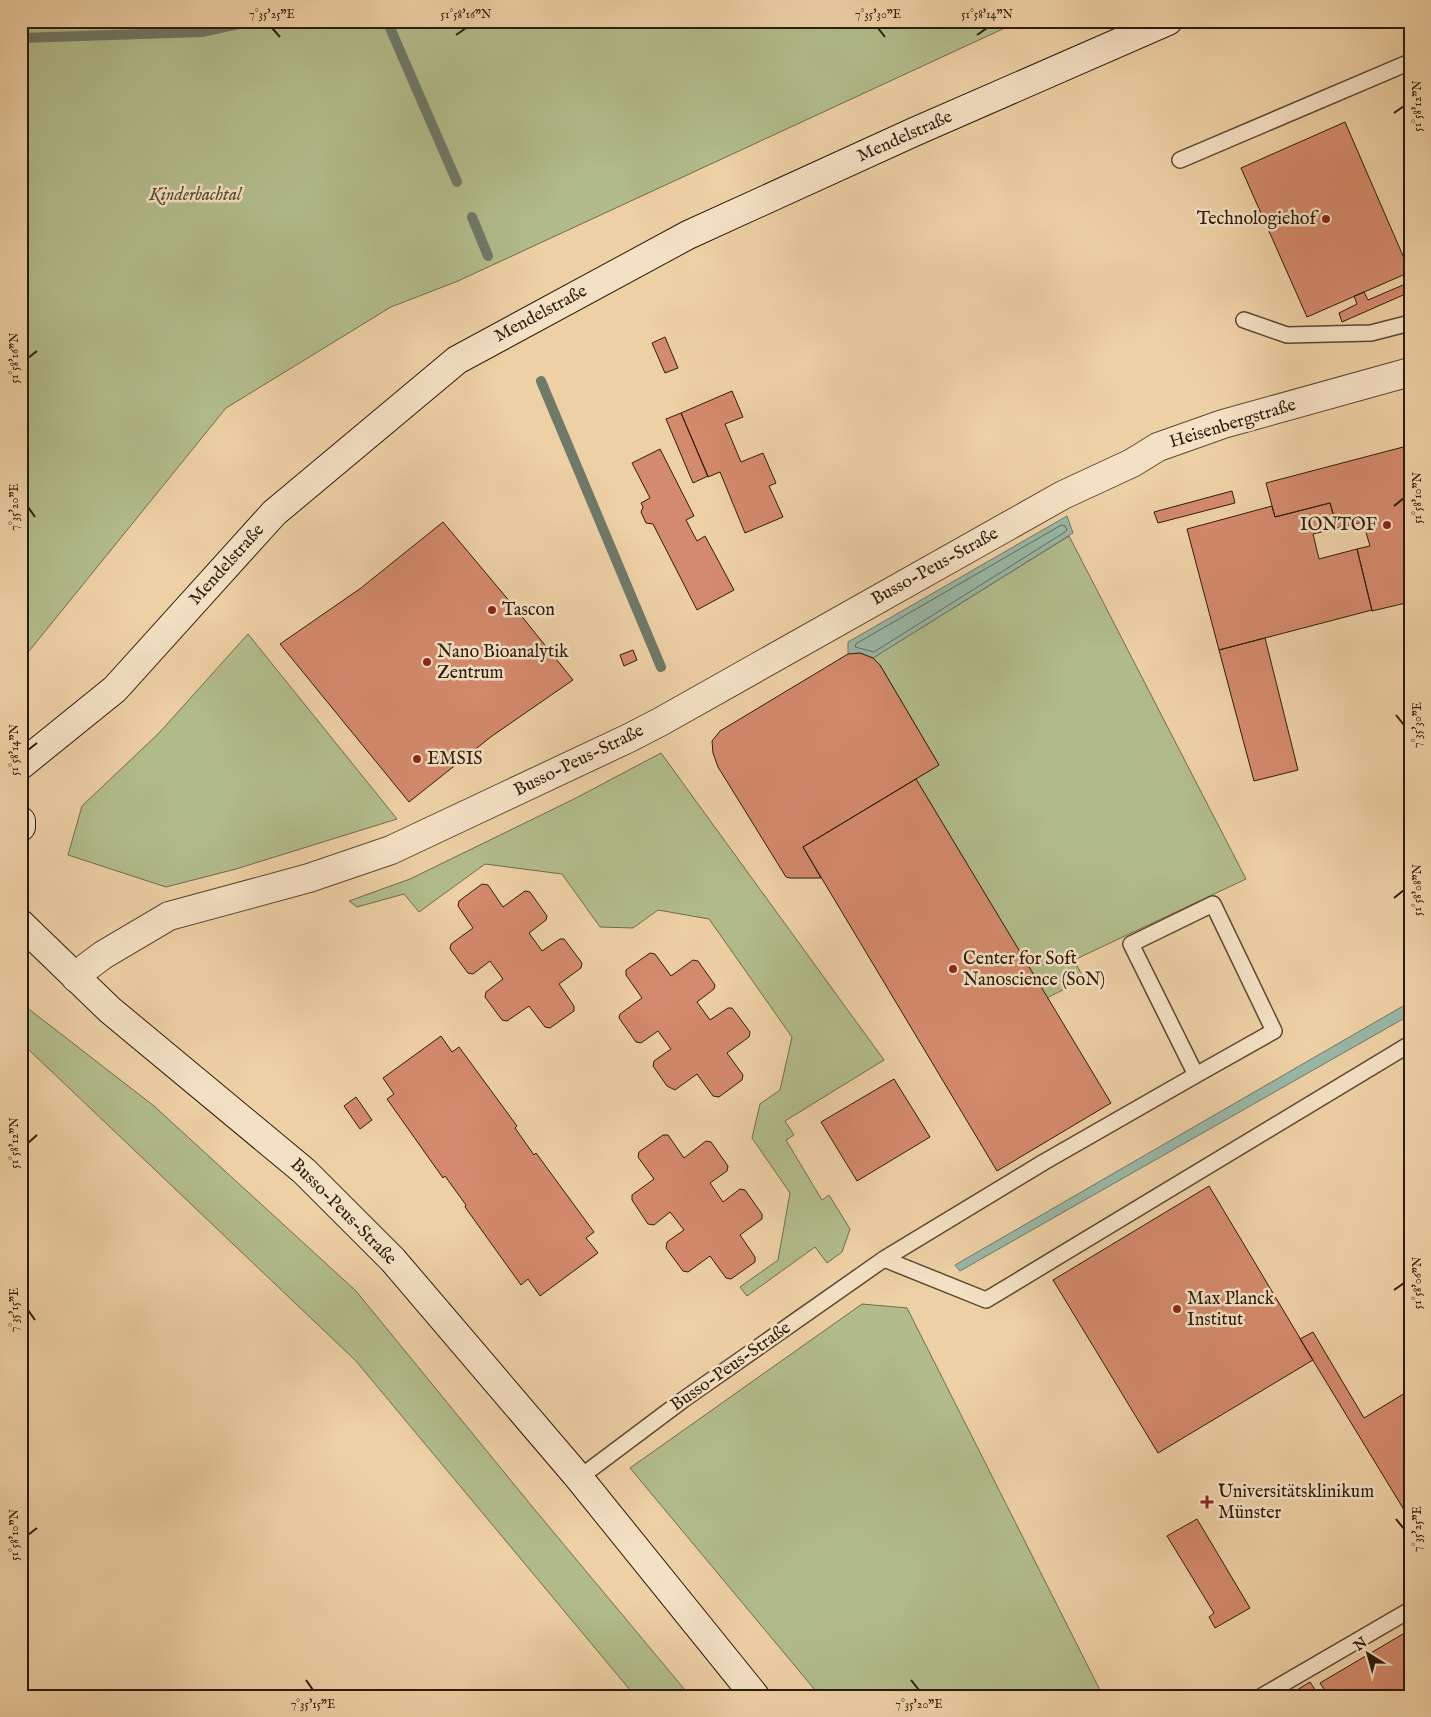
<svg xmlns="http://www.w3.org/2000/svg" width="1431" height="1717" viewBox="0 0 1431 1717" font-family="'IM FELL English',serif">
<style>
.green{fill:#b2bc8b;stroke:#706c4a}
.water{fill:#99b7a6;stroke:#6e7968}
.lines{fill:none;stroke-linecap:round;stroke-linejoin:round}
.shore{stroke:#636a58;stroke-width:1}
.stream{stroke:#6e7968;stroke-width:10}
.building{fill:#d48a6c;stroke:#2d1c0a}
.service-casing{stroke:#5d4931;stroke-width:18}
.minor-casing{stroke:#5d4931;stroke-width:30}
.secondary-casing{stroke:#2d1c0a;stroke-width:30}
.service{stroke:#f4e0c4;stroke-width:15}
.minor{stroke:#f4e0c4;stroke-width:28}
.secondary{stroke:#f4e0c4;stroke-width:28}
.ticks{fill:none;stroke:#2d1c0a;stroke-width:2}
.poi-dot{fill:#8f2418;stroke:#f4e0c4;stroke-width:2}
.labels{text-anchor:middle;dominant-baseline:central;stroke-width:5;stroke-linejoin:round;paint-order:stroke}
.street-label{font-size:18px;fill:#2d1c0a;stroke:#f4e0c4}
.park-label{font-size:18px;font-style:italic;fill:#554c31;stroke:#f4e0c4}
.poi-label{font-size:18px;fill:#2d1c0a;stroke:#f4e0c4;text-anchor:start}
.neatline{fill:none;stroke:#2d1c0a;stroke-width:2}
.ticks-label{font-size:12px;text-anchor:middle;fill:#2d1c0a}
</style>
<rect width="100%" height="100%" fill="#eed0a5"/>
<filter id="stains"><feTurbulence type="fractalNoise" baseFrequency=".004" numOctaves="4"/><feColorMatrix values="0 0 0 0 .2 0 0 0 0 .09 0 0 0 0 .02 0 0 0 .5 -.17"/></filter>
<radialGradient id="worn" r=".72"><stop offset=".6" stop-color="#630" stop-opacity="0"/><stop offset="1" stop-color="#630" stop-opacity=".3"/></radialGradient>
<path class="green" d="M21 21H1020L458 281 391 307 226 408 21 661Z
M1069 536 1246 879 1074 960 1084 979 1047 998 916 779 939 765 880 665 873 658Z
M248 634 397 819 236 869 166 887 68 855 82 806 159 733Z
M661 753 884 1060 785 1121 794 1135 786 1140 822 1200 829 1195 850 1229 842 1252 827 1263 815 1247 747 1296 740 1287 778 1260 790 1193 752 1138 760 1104 780 1090 792 1037 709 919 658 910 633 928 600 927 562 874 485 864 419 912 404 894 357 907 349 901 410 879 574 799Z
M21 1003 154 1106 356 1291 535 1510 690 1696H635L356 1361 29 1050H21Z
M862 1304 907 1308 1103 1696H820L630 1468Z"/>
<path class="water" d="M1067 516 1073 533 873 658 860 653 848 654V642Z
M1410 1002V1015L960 1271 955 1265Z"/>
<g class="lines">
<path class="shore" d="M1062 525 1065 526 1067 530 1065 532 874 652 855 647 856 644Z"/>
<path class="stream" d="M387 21 457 182
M21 38 202 32 252 21
M472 217 488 256
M541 381 661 667"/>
</g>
<path class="building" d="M1345 122 1410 272 1307 317 1241 168Z
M1410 282V292L1342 322 1339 313 1357 304 1354 296 1364 292 1368 300Z
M665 337 678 368 665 373 652 343Z
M732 391 743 417 725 424 741 462 763 453 776 483 769 486 783 517 745 533 720 472 708 477 681 413Z
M681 413 708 476 693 483 666 419Z
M1407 446 1410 456V602L1372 611 1357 549 1370 546 1363 522 1337 528 1330 503 1275 517 1266 483Z
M660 449 694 516 686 520 697 541 705 536 734 590 697 610 653 524 646 523 641 512 643 507 641 503 650 498 632 463Z
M1232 491 1235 503 1158 523 1154 512Z
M1330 503 1337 528 1313 534 1319 559 1357 549 1372 610 1219 650 1187 529 1272 506 1275 517Z
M443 522 511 603 573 680 492 736 409 802 280 644 361 588Z
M1265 638 1298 770 1254 781 1219 650Z
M633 650 637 660 624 666 620 655Z
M860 653 873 658 880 665 939 765 803 847 821 878H790L786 877 718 767 713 753 712 741 720 731 848 654Z
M916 779 1111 1103 997 1171 803 847Z
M482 884 488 885 503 907 525 891 530 892 547 916 546 920 529 933 542 951 560 939H564L582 963 581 968 559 984 574 1006V1011L550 1028 545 1027 529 1006 507 1021 502 1020 485 997 486 992 503 979 490 961 473 974 468 973 450 949 451 944 473 928 458 906 459 901Z
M650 953 655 954 671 976 693 960 698 961 715 985 714 989 697 1002 710 1020 728 1008H732L750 1032 749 1037 727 1053 743 1075 742 1080 719 1097 713 1096 697 1074 675 1090 667 1086 653 1066 654 1061 671 1049 658 1031 641 1043 636 1042 619 1018 620 1014 642 998 626 975V970Z
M441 1036 452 1052 459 1047 517 1126 515 1128 534 1155 536 1153 594 1232 586 1238 598 1253 540 1296 528 1279 521 1285 465 1207 466 1205 445 1176 443 1178 387 1099 394 1094 383 1078Z
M894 1079 930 1137 857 1181 821 1122Z
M356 1097 372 1120 360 1129 344 1106Z
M663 1135H668L684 1158 706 1141 711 1142 728 1166 727 1171 710 1183 723 1202 740 1189 745 1190 762 1214V1219L740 1235 755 1257V1262L731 1279 726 1278 710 1256 688 1272 683 1271 666 1248 667 1242 684 1230 670 1212 654 1225 648 1224 632 1200V1195L654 1179 638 1157 639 1152Z
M1209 1186 1313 1360 1158 1453 1053 1280Z
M1313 1332 1364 1418 1410 1390V1511L1406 1513 1300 1339Z
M1197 1519 1250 1608 1215 1628 1209 1617 1214 1613 1167 1536Z
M1408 1631 1410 1634V1696H1327L1328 1695 1320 1683Z
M1310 1682 1319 1696H1287Z"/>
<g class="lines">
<g class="service-casing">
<path id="service" d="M1180 160 1410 62
M1244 320 1287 335 1371 333 1410 323
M884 1259 986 1300 1410 1044
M579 1478 683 1400 884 1259 1044 1162 1196 1075 1131 944 1213 904 1274 1031 1196 1075
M1262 1696 1410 1610"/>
</g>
<g class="minor-casing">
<path id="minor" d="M76 978 87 967 103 955 169 916 309 878 391 850 629 738 660 722 1063 495 1132 463 1158 447 1223 424 1410 372"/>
</g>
<g class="secondary-casing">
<path id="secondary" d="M21 765 115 689 274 513 457 360 688 235 914 132 1168 21
M21 821V827
M21 924 110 1010 304 1171 393 1260 579 1478 755 1696"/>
</g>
<use href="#service" class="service"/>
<use href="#minor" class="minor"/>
<use href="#secondary" class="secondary"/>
</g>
<path class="ticks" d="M272 28 280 37M878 28 885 37M456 35 466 28M977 35 987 28M1394 113 1404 106M28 358 37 351M1394 506 1404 498M28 507 35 517M1396 715 1404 725M28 750 37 743M1394 898 1404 890M28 1143 37 1135M1394 1290 1404 1283M28 1310 35 1320M1396 1519 1404 1529M28 1535 37 1528M306 1680 313 1690M911 1680 919 1690"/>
<g class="poi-dot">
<circle cx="1326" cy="219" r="5"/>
<circle cx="1387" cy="525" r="5"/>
<circle cx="492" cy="610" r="5"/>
<circle cx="427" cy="662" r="5"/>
<circle cx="417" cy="759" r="5"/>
<circle cx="953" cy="969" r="5"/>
<circle cx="1177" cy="1309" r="5"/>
<path d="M1204.5 1494.5h5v5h5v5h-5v5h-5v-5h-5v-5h5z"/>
</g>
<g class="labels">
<g class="street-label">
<text transform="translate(905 137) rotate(-24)">Mendelstraße</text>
<text transform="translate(541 314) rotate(-28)">Mendelstraße</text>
<text transform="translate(1233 424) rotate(-17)">Heisenbergstraße</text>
<text transform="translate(227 565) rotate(-48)">Mendelstraße</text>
<text transform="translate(935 567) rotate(-29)">Busso-Peus-Straße</text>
<text transform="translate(579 761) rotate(-26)">Busso-Peus-Straße</text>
<text transform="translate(343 1212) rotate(45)">Busso-Peus-Straße</text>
<text transform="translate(731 1367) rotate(-35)">Busso-Peus-Straße</text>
</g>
<g class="park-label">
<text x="195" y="195">Kinderbachtal</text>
</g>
<g class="poi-label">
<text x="1316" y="219" text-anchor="end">Technologiehof</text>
<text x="1377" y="525" text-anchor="end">IONTOF</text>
<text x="502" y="610">Tascon</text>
<text x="437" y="652">Nano Bioanalytik<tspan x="437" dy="21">Zentrum</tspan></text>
<text x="427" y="759">EMSIS</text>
<text x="963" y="959">Center for Soft<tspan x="963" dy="21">Nanoscience (SoN)</tspan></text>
<text x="1187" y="1299">Max Planck<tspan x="1187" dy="21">Institut</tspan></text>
<text x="1218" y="1492">Universitätsklinikum<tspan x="1218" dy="21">Münster</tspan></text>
</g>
</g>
<rect width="1431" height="1717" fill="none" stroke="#eed0a5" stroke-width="55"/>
<g transform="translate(1368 1654) rotate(323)" stroke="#f4e0c4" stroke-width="4" paint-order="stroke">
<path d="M0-4L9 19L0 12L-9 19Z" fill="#2d1c0a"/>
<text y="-8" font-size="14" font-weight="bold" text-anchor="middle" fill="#2d1c0a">N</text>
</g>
<rect x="28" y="28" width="1376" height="1662" class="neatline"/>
<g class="ticks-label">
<text x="272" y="18">7°35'25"E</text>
<text x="466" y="18">51°58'16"N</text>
<text x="878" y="18">7°35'30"E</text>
<text x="987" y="18">51°58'14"N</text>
<text transform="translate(1417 106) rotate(-90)" y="4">51°58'12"N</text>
<text transform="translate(14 358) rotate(-90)" y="4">51°58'16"N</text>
<text transform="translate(1417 498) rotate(-90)" y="4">51°58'10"N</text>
<text transform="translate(14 507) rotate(-90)" y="4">7°35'20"E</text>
<text transform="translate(1417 725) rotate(-90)" y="4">7°35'30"E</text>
<text transform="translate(14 750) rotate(-90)" y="4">51°58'14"N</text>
<text transform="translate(1417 890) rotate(-90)" y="4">51°58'08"N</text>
<text transform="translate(14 1143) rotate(-90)" y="4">51°58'12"N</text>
<text transform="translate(1417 1283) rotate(-90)" y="4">51°58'06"N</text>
<text transform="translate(14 1310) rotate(-90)" y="4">7°35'15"E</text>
<text transform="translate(1417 1529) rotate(-90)" y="4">7°35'25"E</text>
<text transform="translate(14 1535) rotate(-90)" y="4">51°58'10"N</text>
<text x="313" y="1708">7°35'15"E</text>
<text x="919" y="1708">7°35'20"E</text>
</g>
<rect width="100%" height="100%" filter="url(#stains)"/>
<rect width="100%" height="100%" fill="url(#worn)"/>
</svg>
